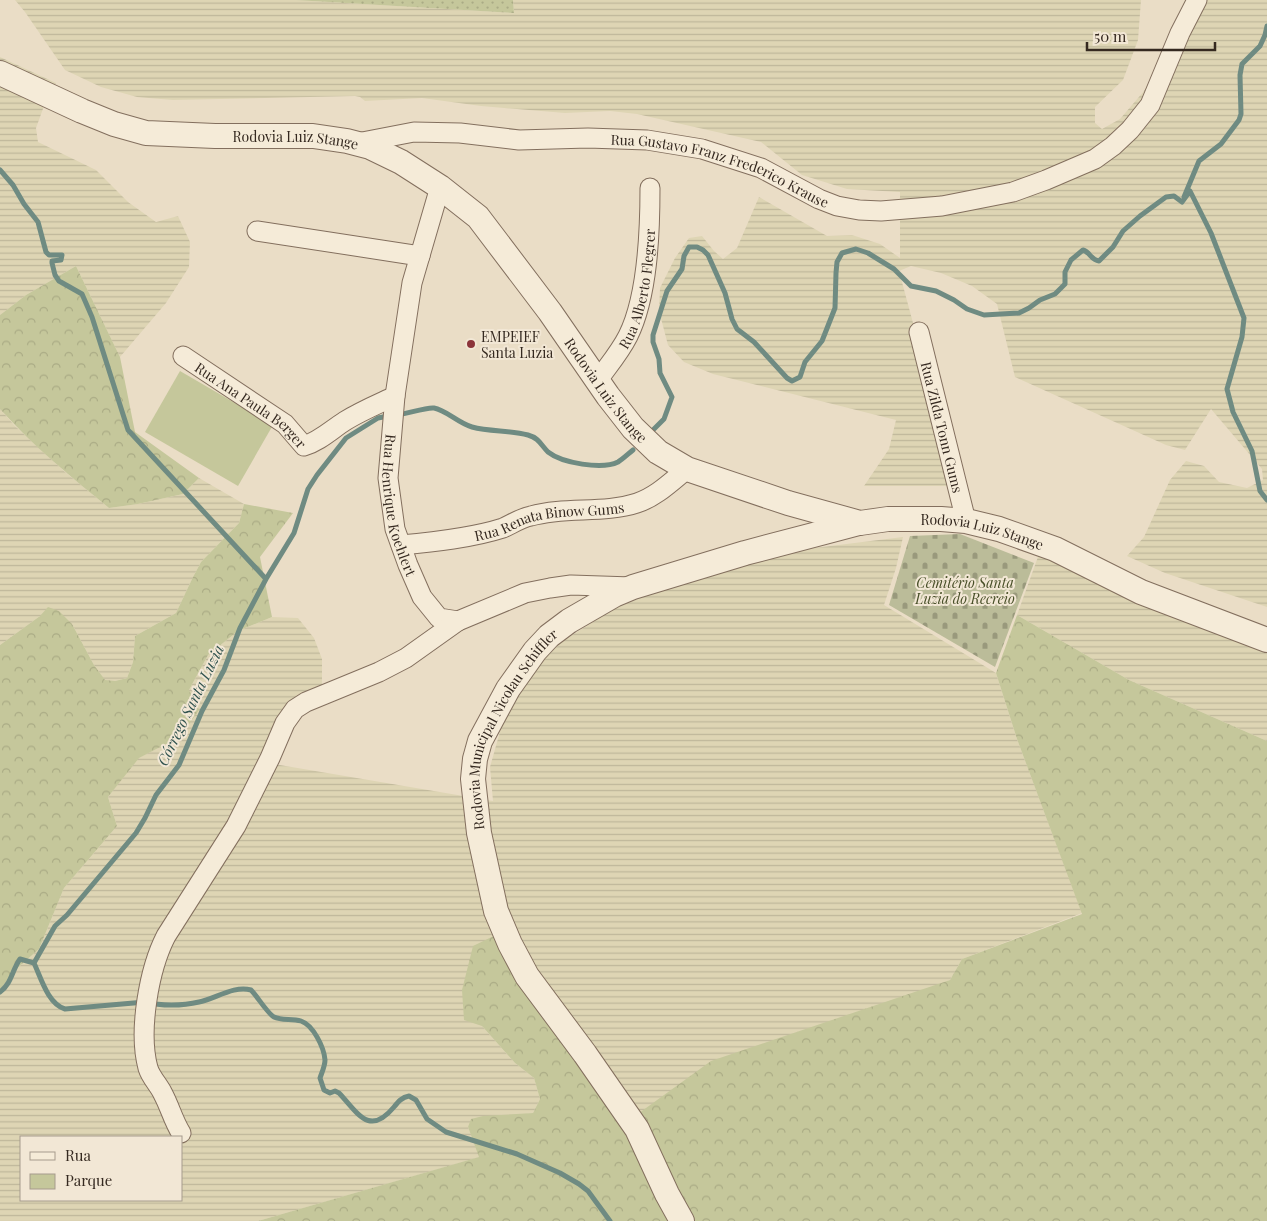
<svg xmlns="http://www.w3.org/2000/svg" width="1267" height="1221" viewBox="0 0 1267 1221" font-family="'Playfair Display',serif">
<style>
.farmland{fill:url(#farmland-rules);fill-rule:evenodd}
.grass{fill:url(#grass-dots)}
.forest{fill:url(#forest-crowns)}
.cemetery{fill:url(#cemetery-stones)}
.park{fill:#c5c79b}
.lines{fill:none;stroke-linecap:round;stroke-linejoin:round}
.stream{stroke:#6f8b82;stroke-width:5}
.minor-casing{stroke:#836f5e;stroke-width:21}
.tertiary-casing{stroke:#836f5e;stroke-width:26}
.minor{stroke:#f5ebd8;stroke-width:19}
.tertiary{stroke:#f5ebd8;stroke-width:24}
.poi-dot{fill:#8c343a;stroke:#f2e7d5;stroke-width:2}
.labels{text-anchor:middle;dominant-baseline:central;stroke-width:4;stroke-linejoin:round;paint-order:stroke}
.street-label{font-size:14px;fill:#352920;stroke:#f2e7d5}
.poi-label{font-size:14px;fill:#352920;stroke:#f2e7d5;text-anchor:start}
.park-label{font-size:14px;font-style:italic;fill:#484f28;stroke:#f2e7d5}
.water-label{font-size:15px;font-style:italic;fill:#31534f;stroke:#f2e7d5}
</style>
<defs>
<pattern id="farmland-rules" width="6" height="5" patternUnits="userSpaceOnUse" patternTransform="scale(1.25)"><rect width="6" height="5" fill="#ded5b4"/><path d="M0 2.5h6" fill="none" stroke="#bfb79a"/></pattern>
<pattern id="grass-dots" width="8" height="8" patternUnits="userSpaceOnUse" patternTransform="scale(1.25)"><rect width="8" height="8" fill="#c5c79b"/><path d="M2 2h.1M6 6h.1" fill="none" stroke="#aaab85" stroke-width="1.8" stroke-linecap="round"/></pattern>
<pattern id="forest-crowns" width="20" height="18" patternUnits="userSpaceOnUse" patternTransform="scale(1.25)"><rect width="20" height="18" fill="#c5c79b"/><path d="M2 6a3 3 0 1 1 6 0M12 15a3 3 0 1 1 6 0" fill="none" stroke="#aaab85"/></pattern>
<pattern id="cemetery-stones" width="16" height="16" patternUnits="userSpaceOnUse" patternTransform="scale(1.25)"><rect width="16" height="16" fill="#bbbc99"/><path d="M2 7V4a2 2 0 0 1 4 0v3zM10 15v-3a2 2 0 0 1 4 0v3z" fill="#99997c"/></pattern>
</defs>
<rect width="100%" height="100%" fill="#eaddc6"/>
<path class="farmland" d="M15 0H295L514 13 513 0H1141L1138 40 1123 80 1095 107V123L1102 129 1120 119 1144 91 1161 62 1185 0H1267V607L1165 573 1127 556 1144 537 1170 480 1186 461 1204 466 1219 482 1247 488 1263 480 1262 469 1211 409 1185 450 1166 445 1015 377 997 304 972 286 941 273 911 266 899 271 957 486H864L889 449 896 420 713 374 684 362 668 345 659 311 660 288 675 258 689 238 702 236 714 251 723 259 737 248 759 197 827 236 852 235 880 244 900 258V192L847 189 802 175 761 142 637 114 610 111 565 113 481 106 422 98 365 101 360 97 355 96 173 100 137 97 101 87 65 70 25 12Z
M0 57 56 83 44 106 36 128 38 142 96 170 128 202 156 222 178 216 190 242 189 267 166 303 120 357 76 266 26 295 0 315Z
M0 409 15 426 65 472 109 508 138 504 183 494 199 478 244 504 239 523 201 562 193 577 176 613 135 636 133 662 127 678 115 681H105L94 665 72 624 40 616 0 645Z
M903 537 896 568 884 605 996 673 1017 739 1082 913 962 959 950 980 635 1116 482 1026 515 1063 534 1078 540 1099 533 1113 518 1115 468 1127 480 1157 258 1221H0V990L14 971 39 949 64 888 117 826 108 797 138 758 166 744 189 690 208 655 238 631 272 617 298 618 314 638 322 659V689L262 762 493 801 490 767 501 728 520 685 561 642 617 607 702 574 806 549ZM21 1137H181V1200H21Z
M1039 554 1267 634V741L1129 680 1017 615Z"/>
<path class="grass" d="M295 0H513L514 13Z"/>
<path class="forest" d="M76 266 120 357 135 432 199 478 183 494 138 504 109 508C71 477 33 446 0 409V315L26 295Z
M244 504 293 513 260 557 272 617 238 631 208 655 189 690 199 710 175 744H166L139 758 108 797 117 826 64 888 39 949 14 971 0 990V645L40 616 48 607 59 611 72 624 94 665 105 680 115 681 127 678 133 662 135 636 176 613 193 577 201 562 239 523Z
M1017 615 1129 680 1267 741V1221H258L479 1157 468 1127 471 1119 483 1116 533 1113 540 1099 534 1078 515 1063 482 1026 464 1020 462 990 473 946 502 932 635 1116 711 1061 950 980 962 959 1082 914 1017 739 996 673Z"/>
<path class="cemetery" d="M960 534 1034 563 995 667 889 605 910 536Z"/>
<path class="park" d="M180 371 273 425 238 486 145 432Z"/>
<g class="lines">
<path class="stream" d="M0 170 13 185 24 204 38 222 46 252 49 255H62L61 260 52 261V263L55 275 59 281 82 294 92 317 128 430 266 579
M1184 197 1199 161 1221 144 1239 120 1241 114 1240 75 1242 64 1260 46 1265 35 1267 26
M1182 202 1190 191 1211 233 1244 318 1242 337 1227 389 1233 412 1252 451 1260 491 1267 500
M397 415C407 414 426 407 434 408 446 410 458 423 472 427 490 432 510 430 528 435 539 438 541 445 548 452 562 463 602 470 618 462 623 459 628 454 633 450
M652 431 664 419 672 397 660 373 659 359 653 342V335L667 291 682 269 684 256 689 247H697L703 250 708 255 725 293 732 319 737 329 754 342 787 378 792 381 800 377 805 362 822 341 835 308 836 273 837 262 842 253 856 249 868 253 894 269 911 286 936 291 954 300 967 309 984 315 1019 313 1029 308 1040 300 1055 294 1065 284V272L1071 260 1083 250C1090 252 1091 260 1099 261L1113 247 1123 231 1140 216 1166 197 1174 196 1182 202
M34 963 55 926 67 915 136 833 145 818 156 795 179 765 202 711 224 670 240 628 266 579 294 533 308 489 317 475 346 438 378 418 388 416
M34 963C41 978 48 1004 65 1009L145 1002C161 1006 182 1006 199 1002 215 999 234 985 251 990 257 996 268 1014 274 1017 282 1021 292 1018 301 1021 313 1025 324 1047 325 1060 325 1066 322 1072 320 1078L324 1090 330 1093 335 1091 339 1093C358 1113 369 1137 394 1107 398 1102 402 1097 409 1096L416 1100 427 1119 446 1132 517 1154 560 1173 579 1184 588 1191 610 1221
M0 992C12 983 12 970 20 959L34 963"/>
<g class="minor-casing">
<g id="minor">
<path id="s1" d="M357 143 414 132 460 133 519 140 588 138 647 140 702 149 761 168 819 199 837 206 859 210 881 211 942 206 1013 192 1046 180 1095 159 1113 146 1130 130 1150 105 1180 33 1197 0"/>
<path id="s2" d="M440 187 412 283 395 396 388 478 395 529 408 565 422 597 439 618 458 621 525 593 550 588 571 585 632 587"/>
<path d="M257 231 420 256"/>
<path id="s3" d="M919 332 966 521"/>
<path id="s4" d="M183 356 285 424 304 446C320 441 331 430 345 421 361 411 378 404 395 396"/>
<path id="s5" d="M598 380C608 366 620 352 628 336 648 296 650 232 650 188"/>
<path id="s6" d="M401 545C434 542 472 538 503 528 512 524 521 518 531 516 566 506 603 514 637 503 656 497 672 481 687 469"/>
<path d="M181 1133C173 1120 170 1107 163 1094 159 1085 151 1078 148 1068 138 1031 149 969 166 936L236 826 270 758 285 723 295 709 306 702 379 672 406 658 458 621"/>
</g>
</g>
<g class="tertiary-casing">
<g id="tertiary">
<path id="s7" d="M0 73 82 111 114 124 146 133 215 136H313L347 141 370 147 401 162 440 187 478 217 550 312 608 396 633 428 658 452 687 469 788 503 860 523 888 519H941L966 521 999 529 1055 549 1141 592 1267 640"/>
<path id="s8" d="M682 1221 667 1194 637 1129 585 1054 527 976 510 944 496 911 479 833 473 779 475 759 480 741 508 689 535 651 549 636 569 621 614 595 633 587 745 553 859 523"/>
</g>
</g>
<use href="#minor" class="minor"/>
<use href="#tertiary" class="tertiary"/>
</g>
<circle class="poi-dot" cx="471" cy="344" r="5"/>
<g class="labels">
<g class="street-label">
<text stroke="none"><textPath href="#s7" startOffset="308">Rodovia Luiz Stange</textPath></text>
<text stroke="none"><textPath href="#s1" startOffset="370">Rua Gustavo Franz Frederico Krause</textPath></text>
<text stroke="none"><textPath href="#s5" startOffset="102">Rua Alberto Flegrer</textPath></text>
<text stroke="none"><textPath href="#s7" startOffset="728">Rodovia Luiz Stange</textPath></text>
<text stroke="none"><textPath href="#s4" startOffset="84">Rua Ana Paula Berger</textPath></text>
<text stroke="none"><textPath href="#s3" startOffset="98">Rua Zilda Tonn Gums</textPath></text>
<text stroke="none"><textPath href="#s2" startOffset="325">Rua Henrique Koehlert</textPath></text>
<text stroke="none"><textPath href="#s6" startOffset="151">Rua Renata Binow Gums</textPath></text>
<text stroke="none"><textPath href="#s7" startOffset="1148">Rodovia Luiz Stange</textPath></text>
<text stroke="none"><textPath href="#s8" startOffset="558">Rodovia Municipal Nicolau Schiffler</textPath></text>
</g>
<g class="poi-label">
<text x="481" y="336">EMPEIEF<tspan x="481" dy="16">Santa Luzia</tspan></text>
</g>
<g class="park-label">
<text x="965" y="582">Cemitério Santa<tspan x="965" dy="16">Luzia do Recreio</tspan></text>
</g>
<g class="water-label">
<text transform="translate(190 705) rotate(-64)">Córrego Santa Luzia</text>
</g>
</g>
<rect x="20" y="1136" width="162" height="65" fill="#f2e7d5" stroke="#a69b8d"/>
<rect x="30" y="1152" width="25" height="8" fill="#f5ebd8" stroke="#a69b8d"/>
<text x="65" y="1161" font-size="15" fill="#352920">Rua</text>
<rect x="30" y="1174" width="25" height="15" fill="#c5c79b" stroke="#a69b8d"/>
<text x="65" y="1186" font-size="15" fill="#352920">Parque</text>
<path d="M1087 42v8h128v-8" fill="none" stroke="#352920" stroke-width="2.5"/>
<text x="1094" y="42" font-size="15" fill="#352920" stroke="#f2e7d5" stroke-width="4" paint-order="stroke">50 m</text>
</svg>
